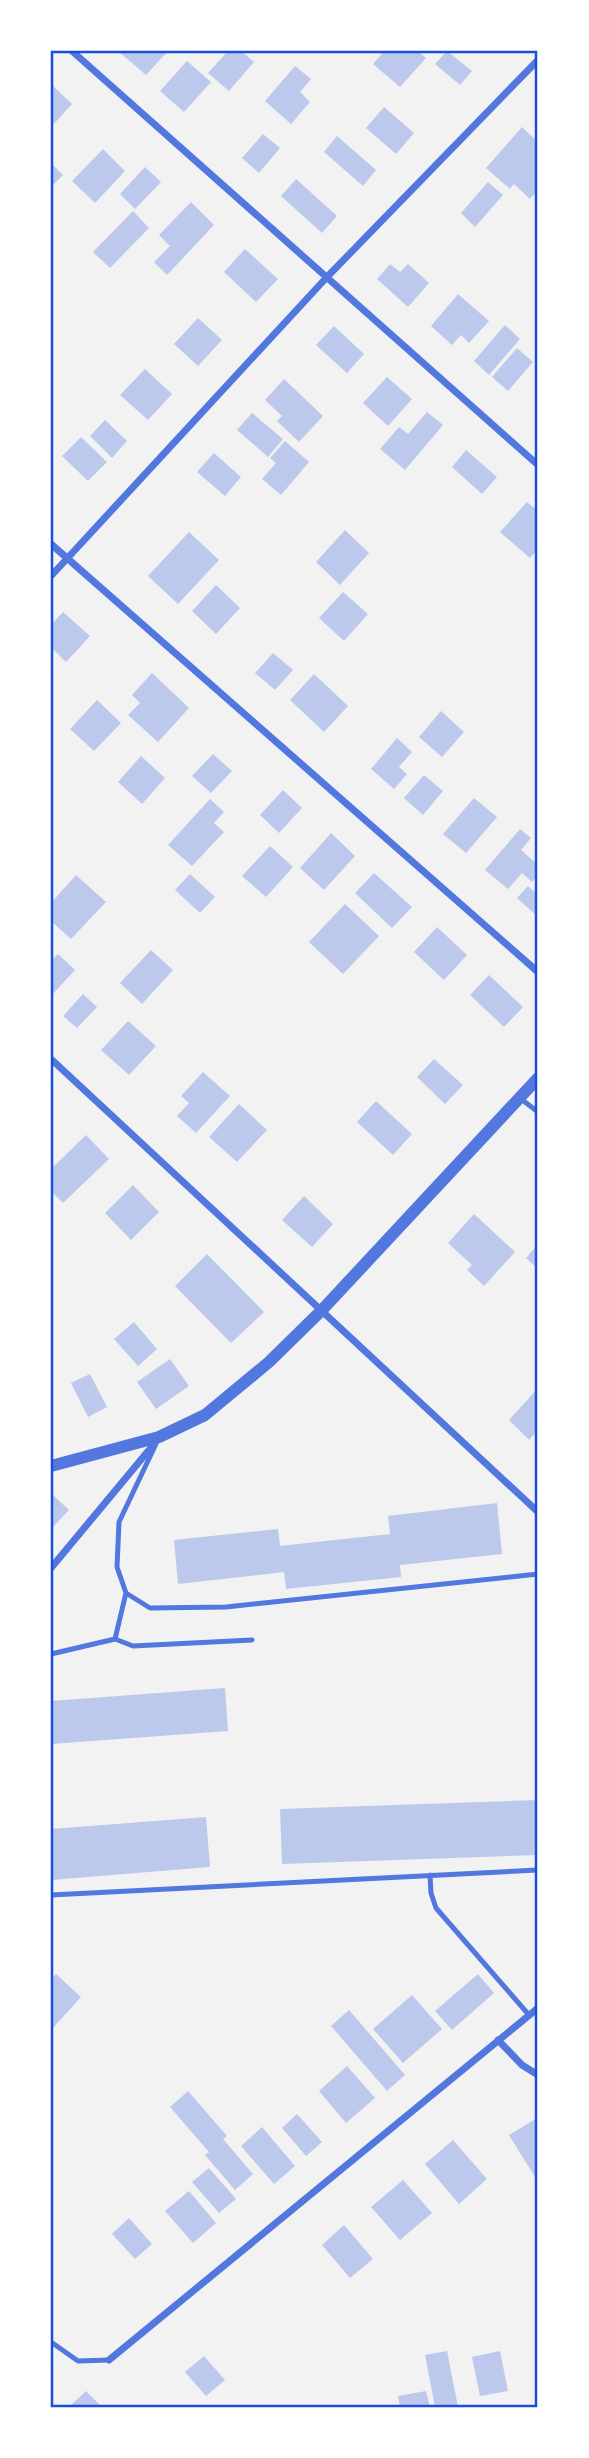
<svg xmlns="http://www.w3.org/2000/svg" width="589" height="2458" viewBox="0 0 589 2458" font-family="Lora,serif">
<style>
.building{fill:#bdc9ec}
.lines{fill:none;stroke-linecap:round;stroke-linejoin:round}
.service{stroke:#5277de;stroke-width:5}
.minor{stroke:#5277de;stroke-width:7}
.tertiary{stroke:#5277de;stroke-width:12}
.neatline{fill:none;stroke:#1d4ed8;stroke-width:2.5}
</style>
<rect width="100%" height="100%" fill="#f2f2f2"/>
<path class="building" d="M118 51H168L146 75Z
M228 51H241L254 62 229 91 208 73Z
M384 51H418L426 58 400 87 373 64Z
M447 51 472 71 460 85 435 64Z
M187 61 211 82 184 112 160 91Z
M295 66 311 79 300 92 310 102 291 124 265 101Z
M51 84 72 104 51 127Z
M384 107 414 133 396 154 366 128Z
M522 127 538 142V190L530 199 514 184 510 189 486 168Z
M263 134 280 148 259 173 242 158Z
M337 136 376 170 363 186 324 152Z
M103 149 125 171 95 203 72 181Z
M51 163 63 175 51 187Z
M145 167 161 182 135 209 120 194Z
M296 179 337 216 322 233 281 196Z
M488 182 503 195 475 227 461 213Z
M191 202 214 225 167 275 154 262 170 246 159 235Z
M133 211 149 228 110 268 93 252Z
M245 249 278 279 256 302 224 272Z
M390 264 400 272 408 264 429 283 408 307 377 279Z
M458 294 489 321 469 343 461 335 452 345 431 326Z
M198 318 222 340 198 366 174 344Z
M505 325 520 339 489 375 474 361Z
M334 326 364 354 347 373 316 345Z
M517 348 533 362 508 391 492 377Z
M145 369 172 394 148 420 120 395Z
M387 377 412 399 388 426 363 403Z
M284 379 323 416 299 442 277 421 282 416 265 400Z
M427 412 443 425 405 470 380 449 399 427 408 434Z
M252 413 283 439 268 457 237 430Z
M105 420 127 441 112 458 90 436Z
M81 437 107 462 88 481 62 456Z
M285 441 309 462 281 495 262 479 276 463 270 458Z
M466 450 497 477 482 494 452 467Z
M214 453 241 477 225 496 197 472Z
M527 502 538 511V549L530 558 500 532Z
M345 530 369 553 340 585 316 562Z
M189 532 219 560 178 604 148 576Z
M216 585 240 608 216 634 192 611Z
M343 592 368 614 344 641 319 618Z
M63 612 90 636 66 662 51 647V625Z
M273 653 293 670 275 690 255 673Z
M152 673 189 708 158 742 128 715 140 703 132 695Z
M314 674 348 706 324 732 290 700Z
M97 700 121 723 94 751 70 729Z
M441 711 464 732 442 757 419 737Z
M397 738 412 752 399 767 407 774 394 789 371 769Z
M213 754 232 771 211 793 192 776Z
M141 756 165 778 142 804 118 782Z
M424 775 443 791 423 815 404 798Z
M283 790 302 808 279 833 260 815Z
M474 798 497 817 466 853 443 834Z
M210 799 224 812 214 823 224 832 192 866 168 845Z
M520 829 531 838 521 850 538 865V875L532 882 522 873 508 889 485 870Z
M331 833 355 856 324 890 300 868Z
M270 846 293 867 266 897 242 876Z
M374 873 412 907 392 928 355 893Z
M190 874 215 897 200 913 175 890Z
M76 875 106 902 71 939 51 921V903Z
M528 886 538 895V917L517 898Z
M345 904 379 936 343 974 309 942Z
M437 927 467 955 444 980 414 952Z
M151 950 173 970 142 1004 120 983Z
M58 954 75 970 51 996V961Z
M489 975 523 1007 504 1027 470 995Z
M83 994 97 1007 77 1028 63 1016Z
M128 1021 156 1046 129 1075 101 1050Z
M434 1059 463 1085 445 1104 417 1077Z
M203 1072 230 1096 196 1133 177 1116 189 1103 181 1096Z
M376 1101 412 1134 393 1155 357 1122Z
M239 1104 267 1130 237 1162 209 1137Z
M86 1135 109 1159 63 1203 51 1191V1169Z
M133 1185 159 1212 131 1240 105 1213Z
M304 1196 333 1224 312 1247 282 1220Z
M474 1214 515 1252 484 1286 467 1270 472 1265 448 1243Z
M538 1244V1269L526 1258Z
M207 1254 264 1312 231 1343 175 1286Z
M134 1322 157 1349 138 1366 114 1339Z
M170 1359 189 1386 156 1409 137 1382Z
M90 1374 107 1407 88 1417 71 1383Z
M538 1388V1430L529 1440 509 1420Z
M53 1495 69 1510 51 1529V1497Z
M497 1503 502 1554 400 1565 401 1577 286 1589 284 1572 178 1584 174 1540 278 1529 280 1546 390 1534 388 1516Z
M225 1688 228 1731 51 1744V1701Z
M538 1800V1855L282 1864 280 1809Z
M206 1817 210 1867 51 1880V1829Z
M56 1974 81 1997 51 2030V1980Z
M478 1974 494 1993 452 2030 435 2011Z
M412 1995 442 2029 403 2063 373 2029Z
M349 2010 405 2075 387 2091 331 2026Z
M347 2066 375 2098 346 2123 319 2091Z
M188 2091 227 2136 223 2139 253 2174 235 2190 205 2155 209 2152 170 2107Z
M297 2114 322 2142 306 2156 282 2128Z
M537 2118 538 2175 535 2177 509 2135Z
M262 2127 295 2166 274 2184 241 2146Z
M453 2140 487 2179 459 2204 425 2164Z
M209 2168 236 2199 219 2213 192 2182Z
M403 2180 432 2213 400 2240 371 2207Z
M189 2191 216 2223 193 2243 165 2211Z
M129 2218 152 2244 135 2259 112 2234Z
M344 2225 373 2259 350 2278 322 2245Z
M447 2351 458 2407H435L425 2355Z
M500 2351 508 2391 480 2396 472 2357Z
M204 2356 225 2380 206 2396 185 2372Z
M86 2391 102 2407H69Z
M426 2391 430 2407H400L398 2396Z"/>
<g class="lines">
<path class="service" d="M521 1099 538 1112
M155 1446 119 1522 117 1567 126 1593 150 1608 226 1607 538 1574
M126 1593 115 1639 133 1646 252 1640
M51 1654 115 1639
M430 1875 431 1893 436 1908 529 2015
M51 1895 538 1870
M51 2342 78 2361 109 2360"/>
<path class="minor" d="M72 51 538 465
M51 544 538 972
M51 576 327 277 538 60
M51 1059 538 1512
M51 1568 159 1438
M498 2040 522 2065 538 2075
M109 2360 538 2008"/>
<path class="tertiary" d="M51 1466 159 1437 205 1415 269 1362 322 1310 538 1078"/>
</g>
<rect width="589" height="2458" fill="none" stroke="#ffffff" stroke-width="105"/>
<rect x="52" y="52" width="484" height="2354" class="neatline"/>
</svg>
